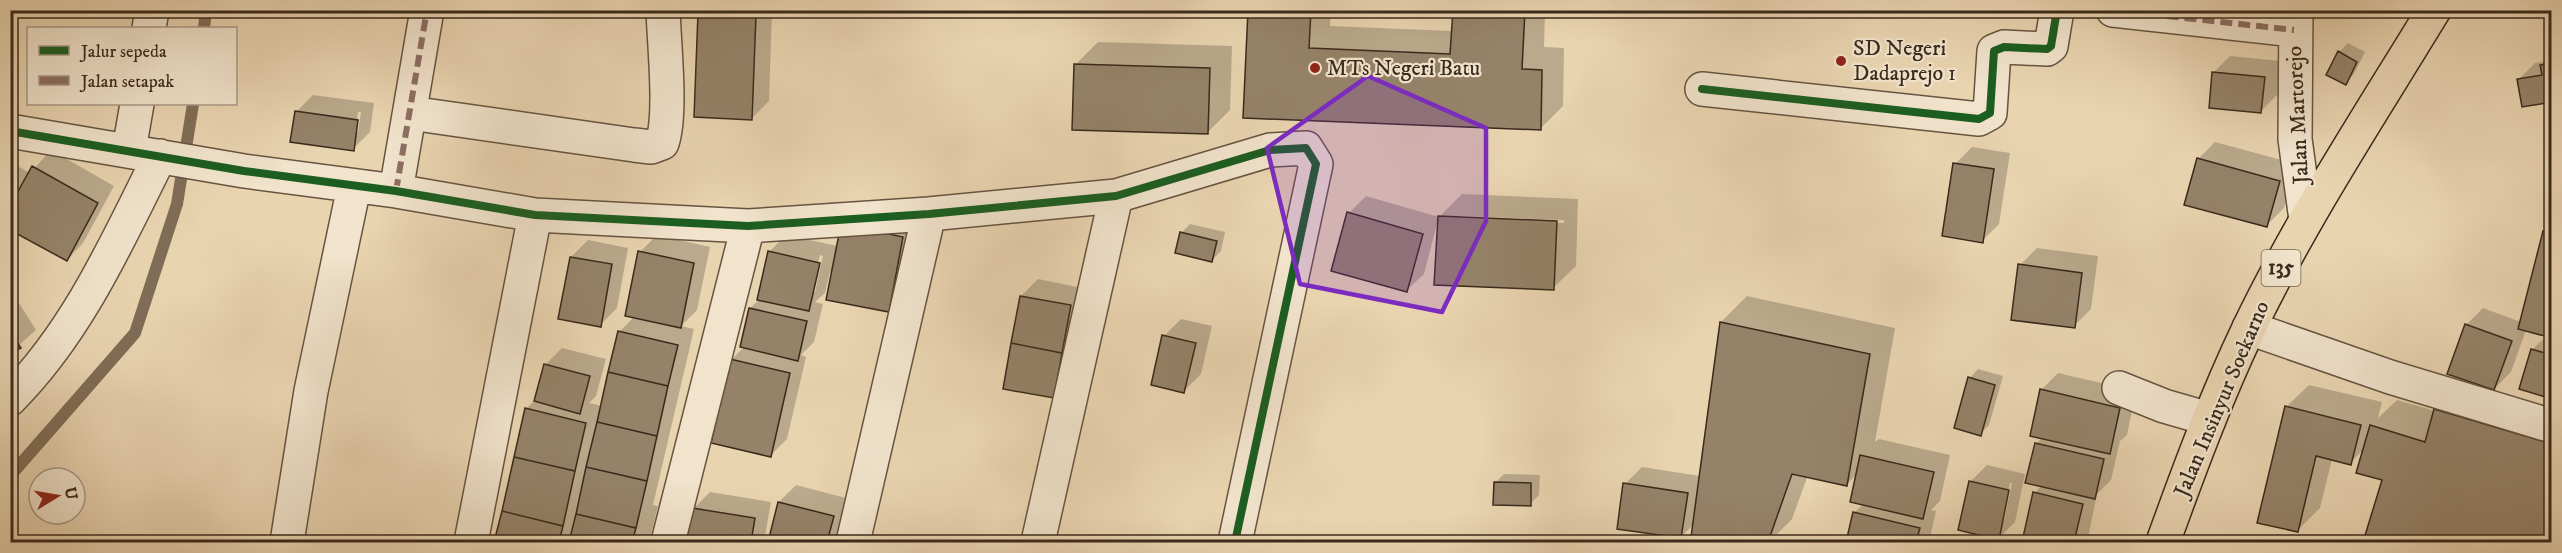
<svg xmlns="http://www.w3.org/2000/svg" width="2562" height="553" viewBox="0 0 2562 553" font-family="'IM FELL DW Pica',serif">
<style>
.shadow{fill:#0003;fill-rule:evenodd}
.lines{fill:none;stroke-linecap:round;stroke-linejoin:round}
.stream{stroke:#806d57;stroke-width:12}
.building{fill:#958269;stroke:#3a2a1c;stroke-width:1.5}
.street-casing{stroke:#665441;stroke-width:36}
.primary-casing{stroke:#3a2a1c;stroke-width:36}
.street{stroke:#f1e3cc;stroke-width:33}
.primary{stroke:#e9d4b0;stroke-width:33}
.quiet{stroke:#8d6e63;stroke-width:6;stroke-dasharray:12 6;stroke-linecap:butt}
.cycleway-casing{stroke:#f1e3cc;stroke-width:11}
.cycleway{stroke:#1b5e20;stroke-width:8}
.marked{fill:#7b2cbf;fill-opacity:0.2;stroke:#7b2cbf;stroke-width:4.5;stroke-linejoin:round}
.poi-dot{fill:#8f2418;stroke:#f1e3cc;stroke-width:2}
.labels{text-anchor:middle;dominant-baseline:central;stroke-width:4.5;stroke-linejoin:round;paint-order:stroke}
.shield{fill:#f1e3cc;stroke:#716251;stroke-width:1.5}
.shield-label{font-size:21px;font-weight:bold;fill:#3a2a1c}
.poi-label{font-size:22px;fill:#3a2a1c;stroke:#f1e3cc;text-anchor:start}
.street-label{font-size:22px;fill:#3a2a1c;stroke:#f1e3cc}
</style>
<rect width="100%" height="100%" fill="#e9d4b0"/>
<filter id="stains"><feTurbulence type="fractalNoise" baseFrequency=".00333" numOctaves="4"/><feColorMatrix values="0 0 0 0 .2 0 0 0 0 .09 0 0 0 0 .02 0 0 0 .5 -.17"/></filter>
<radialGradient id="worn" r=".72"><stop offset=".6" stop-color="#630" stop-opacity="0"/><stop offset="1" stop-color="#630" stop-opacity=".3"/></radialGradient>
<path class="shadow" d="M702 10H772L769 101 752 118 699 14Z
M1249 10H1331L1330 26 1453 31 1455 10H1545L1544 47 1564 48 1563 106 1540 129 1245 117Z
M1098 42 1232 46 1230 110 1208 132 1075 65Z
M2348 43 2365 52 2354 74 2345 83 2339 52Z
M2552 55V100L2518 80 2535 63 2546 61Z
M2230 56 2281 61 2278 94 2261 111 2213 73Z
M313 95 374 103 370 132 353 149 296 112ZM358 112H361L358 132H355Z
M2215 142 2296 164 2284 208 2267 225 2198 159Z
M1972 147 2010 153 1999 224 1982 241 1955 164Z
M51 150 114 186 83 243 67 260 10 229V162L30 173Z
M1462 194 1578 199 1576 266 1553 288 1437 224 1424 274 1407 290 1349 213 1366 196 1439 217ZM1458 216 1564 220V223L1458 219Z
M919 220 905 294 888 311 830 272 825 293 815 302 823 304 814 342 801 355 806 357 787 439 770 456 731 360 744 347 750 308 759 300 769 252 786 235 838 246ZM820 255 823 256 815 292H811Z
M1190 224 1225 232 1221 251 1212 260 1181 233Z
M2552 225V397L2532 350 2547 335 2526 330 2511 372 2494 389 2466 325 2483 308 2521 322 2545 232Z
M657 235 710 247 697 310 681 326 694 329 653 505 658 506 649 542H496L526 409 536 399 545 365 562 348 606 359 596 396 589 403 602 406 619 332 634 317 640 252Z
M588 240 628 248 617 308 600 325 571 257Z
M2037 248 2098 256 2091 309 2074 326 2020 265Z
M1038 279 1087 289 1053 397 1021 296Z
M12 292 36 330 10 353V293Z
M1747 296 1895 328 1875 442 1879 439 1950 455 1940 501 1931 510 1936 511 1929 542H1847L1854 513 1863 504 1858 473 1847 484 1808 475 1792 519 1770 541 1779 542H1746L1692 536 1694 524 1681 537 1625 484 1642 467 1700 476 1721 322Z
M1181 319 1212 326 1201 374 1184 391 1164 336Z
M1978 369 2003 376 1989 425 1980 434 1970 378Z
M2058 373 2136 391 2127 435 2120 441 2111 480 2097 494 2088 538 2083 542H2024L2035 493 2042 485 2036 444 2043 437 2041 390Z
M2462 384 2552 411V542H2365L2384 479 2364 449 2350 463 2332 459 2320 508 2297 531 2286 407 2309 385 2382 402 2378 418 2397 400 2435 411Z
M1987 465 2025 474 2015 522 1998 539 1970 482ZM2010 483H2012L2004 521H2001Z
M1504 474 1540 475 1539 495 1530 504 1495 483Z
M796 485 850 499 839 542H769L779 502Z
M710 492 771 502 764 542H688L693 509Z"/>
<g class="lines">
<path class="stream" d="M204 28 206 10
M10 476 135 333 177 204 193 104"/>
</g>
<path class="building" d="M1248 10H1311L1309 48 1450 54 1453 10H1525L1522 69 1542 70 1541 130 1243 118Z
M698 13 756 15 752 120 694 117Z
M2338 51 2357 62 2346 85 2326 75Z
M2552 63V102L2522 107 2517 79 2542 75 2540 65Z
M1074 64 1210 68 1208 134 1072 130Z
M2212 72 2265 77 2261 113 2209 108Z
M295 111 358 120 354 151 290 142Z
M2197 158 2280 181 2267 227 2184 205Z
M1953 163 1994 169 1983 243 1942 236Z
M32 166 98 203 67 261 10 230V206Z
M1347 212 1423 234 1407 292 1331 271Z
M1438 216 1557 221 1554 290 1434 285Z
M841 224 903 237 889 312 826 300Z
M2543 231 2552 233V338L2518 329Z
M1180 232 1217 241 1212 262 1175 253Z
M638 251 694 263 681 328 625 316Z
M768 251 820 263 809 311 757 300Z
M570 257 612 264 601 327 558 319Z
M2018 264 2082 273 2075 328 2011 320Z
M1020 296 1071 305 1062 353 1011 343Z
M749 308 807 321 798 361 740 347Z
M1720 322 1870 354 1847 486 1792 474 1768 542H1733L1691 537Z
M2465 324 2512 341 2494 390 2447 374Z
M618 331 678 345 668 386 608 372Z
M10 332 21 348 10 354Z
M1162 335 1196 343 1184 393 1151 385Z
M1011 343 1062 353 1054 398 1003 389Z
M2531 349 2552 355V399L2519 389Z
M730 359 790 373 771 457 711 443Z
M544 364 590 376 580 414 534 401Z
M608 372 668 386 657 436 597 422Z
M1968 377 1995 385 1981 436 1954 428Z
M2040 389 2120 408 2110 454 2030 436Z
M2285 406 2361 425 2351 465 2316 456 2298 532 2257 523Z
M525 408 586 423 575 471 514 457Z
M2434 409 2552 444V542H2363L2382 480 2356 473 2370 425 2425 442Z
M597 422 657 436 647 481 586 467Z
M2035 443 2104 459 2095 499 2025 483Z
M1860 455 1934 472 1923 519 1850 502Z
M514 457 575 471 563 526 502 511Z
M586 467 647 481 636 528 576 514Z
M1969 481 2009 490 1999 540 1958 530Z
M1494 482 1531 483V506L1493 505Z
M1623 483 1688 493 1681 538 1617 529Z
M2033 492 2083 504 2074 542H2022Z
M778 502 834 516 827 542H768Z
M692 508 755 518 751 542H686Z
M502 511 563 526 559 542H494Z
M1853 512 1920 528 1916 542H1846Z
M576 514 636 528 632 542H569Z"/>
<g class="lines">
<g class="street-casing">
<path id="street" d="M2113 10 2294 30
M2296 10 2295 139 2306 220
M149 28 152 10
M1702 89 1979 119 1990 113 1994 51 2004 47 2047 49 2051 46 2057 10
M410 113 634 145 651 147 662 143C672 115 664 43 663 10
M10 131 244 171 396 191 535 215 748 226 929 214 1116 196 1270 150 1306 148 1316 164 1235 542
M129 150 137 104
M396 191 427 10
M2249 328 2390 377 2552 426
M2119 388 2164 406 2209 419
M10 399C78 331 118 240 160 156
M287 542 311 391 354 187
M471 542 535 215
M668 542 748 226
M853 542 929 214
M1038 542 1116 196"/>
</g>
<g class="primary-casing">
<path id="primary" d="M2163 542C2189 470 2216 397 2249 328 2302 218 2370 115 2434 10"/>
</g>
<use href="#street" class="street"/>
<use href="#primary" class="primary"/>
<path class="quiet" d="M2113 10 2294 30
M396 191 427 10"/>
<g class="cycleway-casing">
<path id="cycleway" d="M1702 89 1979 119 1990 113 1994 51 2004 47 2047 49 2051 46 2057 10
M10 131 244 171 396 191 535 215 748 226 929 214 1116 196 1270 150 1306 148 1316 164 1235 542"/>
</g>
<use href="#cycleway" class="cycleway"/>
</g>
<path class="marked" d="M1368 76 1486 128V221L1442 312 1300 284 1267 148Z"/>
<g class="poi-dot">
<circle cx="1841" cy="61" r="6"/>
<circle cx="1315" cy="68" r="6"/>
</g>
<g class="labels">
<rect class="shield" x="2261.5" y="250" width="39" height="36" rx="4.5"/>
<g class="shield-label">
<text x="2281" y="268">135</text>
</g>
<g class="poi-label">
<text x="1853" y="48">SD Negeri<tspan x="1853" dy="25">Dadaprejo 1</tspan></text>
<text x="1327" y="68">MTs Negeri Batu</text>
</g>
<g class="street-label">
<text transform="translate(2298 115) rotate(-93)">Jalan Martorejo</text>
<text transform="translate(2222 399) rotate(-67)">Jalan Insinyur Soekarno</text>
</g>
</g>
<rect width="2562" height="553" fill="none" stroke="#e9d4b0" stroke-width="36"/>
<rect x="12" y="12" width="2538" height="529" fill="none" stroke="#3a2a1c" stroke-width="3"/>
<rect x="18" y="18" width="2526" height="517" fill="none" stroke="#3a2a1c" stroke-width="1.5"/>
<rect x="27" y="27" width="210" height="78" fill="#f1e3cc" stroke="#a89986" stroke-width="1.5"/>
<rect x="39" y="46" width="30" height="9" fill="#1b5e20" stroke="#a89986" stroke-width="1.5"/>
<text x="81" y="57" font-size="18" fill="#3a2a1c">Jalur sepeda</text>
<rect x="39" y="76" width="30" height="9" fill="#8d6e63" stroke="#a89986" stroke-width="1.5"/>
<text x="81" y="87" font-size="18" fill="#3a2a1c">Jalan setapak</text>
<g transform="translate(57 496) rotate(79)"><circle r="28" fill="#f1e3cc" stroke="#a89986" stroke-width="1.5"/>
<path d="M0-4.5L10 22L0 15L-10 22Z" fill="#8f2418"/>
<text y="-9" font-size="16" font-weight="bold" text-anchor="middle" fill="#3a2a1c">U</text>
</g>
<rect width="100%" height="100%" filter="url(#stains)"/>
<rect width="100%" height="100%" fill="url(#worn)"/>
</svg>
